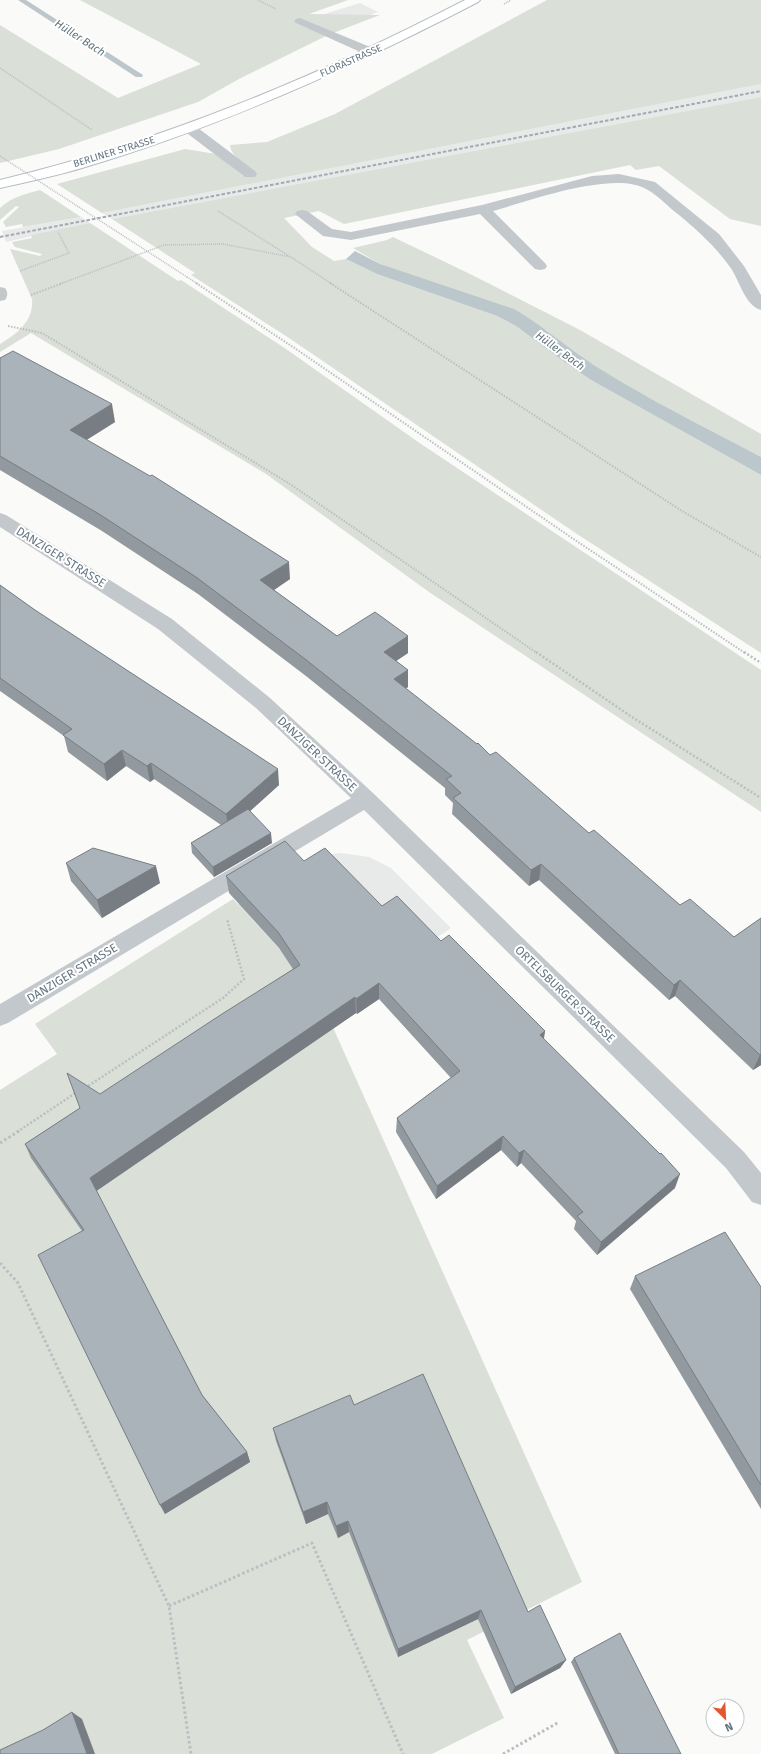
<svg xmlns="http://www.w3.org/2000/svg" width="761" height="1754" viewBox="0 0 761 1754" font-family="'Fira Sans',sans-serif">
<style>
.built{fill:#e8e9e9}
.green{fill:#dadfd7}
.water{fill:#bbc7cb}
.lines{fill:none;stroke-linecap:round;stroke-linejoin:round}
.stream{fill:#bbc7cb;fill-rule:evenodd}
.secondary-casing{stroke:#b3babf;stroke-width:2}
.path-far3{stroke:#bbbfc2;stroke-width:1.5;stroke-dasharray:1 1;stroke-linecap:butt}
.path-far2{stroke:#bbbfc2;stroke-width:2;stroke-dasharray:1.5 1.5;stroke-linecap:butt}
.path-far1{stroke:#bbbfc2;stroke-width:2.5;stroke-dasharray:2 2;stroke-linecap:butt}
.path{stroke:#bbbfc2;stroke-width:3;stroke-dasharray:2.5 2.5;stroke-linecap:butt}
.service{fill:#c3c8cc;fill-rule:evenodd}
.minor{fill:#c3c8cc;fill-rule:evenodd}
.secondary{fill:#fff;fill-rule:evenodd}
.rail{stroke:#a2aab0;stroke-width:2;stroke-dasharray:3.5 2;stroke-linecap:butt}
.path-bridge{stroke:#bbbfc2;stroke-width:1.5;stroke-dasharray:1 1;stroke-linecap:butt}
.wall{fill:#929a9f}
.shaded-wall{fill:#777d82}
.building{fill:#aab3b9;stroke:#777d82}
.labels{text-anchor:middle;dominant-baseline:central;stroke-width:4;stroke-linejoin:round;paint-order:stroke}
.far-street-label{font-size:10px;fill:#657683;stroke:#fff}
.far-water-label{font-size:11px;font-style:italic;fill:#60757c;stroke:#fff}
.street-label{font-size:12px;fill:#657683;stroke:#fff}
</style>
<rect width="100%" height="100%" fill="#fafaf8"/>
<path class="built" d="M360 3 378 12 339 26 318 16Z
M761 84V97L112 219 102 213Z
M81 217 90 223 6 242 2 231Z
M341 853 369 857 391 868 451 928 326 1012 237 905 310 860 323 855Z"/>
<path class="green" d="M80 0H348L309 14 380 15 328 35 239 79 198 102 59 149 0 163V25L118 98 201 64Z
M547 0H761V84L102 213 57 184 185 149 216 154 243 176 256 173C249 165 231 158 230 145L267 142 335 114Z
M761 97V226L730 219 659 166 636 170 630 165 344 224 319 211 284 218 312 247 334 261 346 259 377 274 497 316 516 326 563 361 591 380 761 475V653L577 534 289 338 191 275 195 273 112 219Z
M40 190 81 217 23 227 22 224 6 227 3 222 19 207 16 206 0 220V208C12 197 25 194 40 190Z
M90 223 178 281 181 280 286 349 421 444 761 670V812L429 592 266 474 31 333 0 352V344C17 334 34 321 32 299L10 249 40 256 42 254 15 247 12 242 32 238 31 235Z
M393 237 470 274 580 330 761 434V457C689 418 609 382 546 330L380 264 353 248 387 240Z
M233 899 303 975 326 1012 582 1582 467 1640 504 1718 432 1754H0V1090L57 1054 35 1024Z"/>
<path class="water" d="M355 251 380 264 514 309C542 325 566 347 594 365 647 399 705 427 761 457V475L591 380 563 361 516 326 497 316 377 274 346 259Z"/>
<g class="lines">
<path class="stream" d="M18 0H26L143 75 142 77H136Z"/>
<g class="secondary-casing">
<path id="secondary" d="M465 0H480L478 2C351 68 220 127 82 168 55 176 27 182 0 188V180C164 141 316 77 465 0Z"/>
</g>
<path class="path-far3" d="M258 0 276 9
M504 4 511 0
M0 68 92 130
M218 211 289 256
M20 271 69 253 58 232
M187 277 198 284
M60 284 164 245 223 244 291 257 332 284"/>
<path class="path-far2" d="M196 283 293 347 575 540 745 653
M330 283 682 511 761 557
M31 295 63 283
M8 326 42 333 290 484 537 653"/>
<path class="path-far1" d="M536 652 632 717 761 798
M744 652 761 663
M85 1088 223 998 244 979 227 919
M17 1132 77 1092"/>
<path class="path" d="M0 1143 19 1131
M0 1263 18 1283 169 1606 191 1754
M169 1606 312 1543 403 1754
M503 1754 559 1722"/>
<path class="service" d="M300 18 375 49 377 52 375 55H367L296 23 294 21 296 19Z
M189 124 194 125 255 171 257 174 255 177H245L184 131 183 128 184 125Z
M619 174 655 182 719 234 744 266 761 295V310C745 306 739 279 730 267 715 246 698 231 679 215 668 207 658 195 646 189 614 170 528 201 493 211L545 263 547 266 545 269 540 270 535 269 480 214 351 240 323 236 295 214 297 211 302 210 307 211 332 229 351 232 482 205 592 176Z"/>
<path class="minor" d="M0 287 5 288C8 292 8 296 5 300L0 301Z
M0 513 6 515 172 619 270 698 373 793 744 1152 761 1173V1205L752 1202 726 1168 364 810 8 1023 0 1026V1004L351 798 256 708 158 629 0 527Z"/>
<use href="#secondary" class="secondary"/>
<path class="rail" d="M0 237 761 91"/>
<path class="path-bridge" d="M0 156 187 277"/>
</g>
<path class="wall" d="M0 358 115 422 86 440 290 579 274 590 337 636H408V653L396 661 408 670V687L405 689 680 905 734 937 761 918V1065L753 1070 675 996 669 1000 539 880 529 886 452 814 453 803 445 795V788L306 676 198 594 102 531 0 470Z
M0 585 279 785 250 811 272 843 214 877 192 853 191 843 221 825 154 779 150 782 126 766 107 781 68 752 64 736 0 691Z
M304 861 441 941 545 1031 544 1039 675 1188 597 1255 574 1229 576 1221 521 1163 517 1167 501 1150 436 1199 396 1132 397 1118 451 1078 379 999 357 1014 356 1013 96 1191 202 1395 247 1452 250 1462 165 1514 82 1231 31 1158 25 1144 293 969 279 948 229 893 226 876Z
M66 863 160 883 102 918 71 881Z
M635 1276 761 1287V1509L630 1289Z
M354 1405 528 1612 566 1660 560 1668 511 1694 478 1619 398 1657 349 1532 338 1538 328 1514 306 1524 276 1441 273 1428Z
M574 1658 681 1754H615L571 1662Z"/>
<path class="shaded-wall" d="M112 404 115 422 74 448 70 430Z
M289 562 290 579 262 598 260 580Z
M408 636V653L384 669V652Z
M408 670V687L393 696 394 679Z
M122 750 126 766 107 781 104 764Z
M151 763 154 779 150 782 147 766Z
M278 769 279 785 229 830 226 814Z
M271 833 272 843 214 877 213 867Z
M541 864 539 880 529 886 531 870Z
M156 866 160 883 102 918 97 900Z
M680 980 675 996 669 1000 674 985Z
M379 983V999L357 1014 356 999Z
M355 997 356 1013 95 1192 90 1178Z
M545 1031 542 1046 540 1035Z
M761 1054V1065L753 1070 760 1055Z
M503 1136 501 1150 436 1199 437 1186Z
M524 1150 521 1163 517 1167 519 1153Z
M680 1174 675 1188 597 1255 601 1242Z
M247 1452 250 1462 165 1514 160 1505Z
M327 1502 328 1514 306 1524 303 1512Z
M348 1521 349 1532 338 1538 336 1526Z
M481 1610 478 1619 398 1657V1649Z
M566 1660 560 1668 511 1694 515 1687Z
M72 1712 82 1719 95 1754H87Z"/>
<path class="building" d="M13 351 112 404 70 430 150 476 152 475 289 562 260 580 337 636 375 612 408 636 384 652 408 670 394 679 477 744 478 743 490 755 496 752 589 833 594 830 680 905 690 899 734 937 761 918V1054L760 1055 680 980 674 985 541 864 531 870 453 798 461 793 446 779 452 776 305 659 196 577 99 514 0 456V358Z
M0 585 35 610 278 769 226 814 151 763 147 766 122 750 104 764 63 735 72 729 0 678Z
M248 809 271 833 213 867 191 843Z
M285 841 304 861 325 848 382 906 397 896 441 941 449 935 545 1031 540 1035 660 1154 661 1153 680 1174 601 1242 577 1216 583 1212 524 1150 519 1153 503 1136 437 1186 397 1118 460 1071 379 983 356 999 355 997 90 1178 202 1395 247 1452 160 1505 38 1255 84 1230 25 1144 80 1108 67 1073 100 1094 222 1014 300 965 278 932 226 876Z
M93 848 156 866 97 900 66 863Z
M725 1232 761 1287V1485L635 1276Z
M423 1374 528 1612 540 1605 566 1660 515 1687 481 1610 398 1649 348 1521 336 1526 327 1502 303 1512 273 1428 350 1395 354 1405Z
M620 1633 681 1754H619L574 1658Z
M72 1712 87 1754H0V1750L43 1730Z"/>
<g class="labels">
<g class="far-street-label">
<text transform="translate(351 61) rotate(-24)">FLORASTRASSE</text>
<text transform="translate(114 152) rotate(-17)">BERLINER STRASSE</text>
</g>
<g class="far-water-label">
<text transform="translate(80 38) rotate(33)">Hüller Bach</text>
<text transform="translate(560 351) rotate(36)">Hüller Bach</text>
</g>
<g class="street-label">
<text transform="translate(61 557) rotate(32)">DANZIGER STRASSE</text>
<text transform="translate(317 754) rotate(43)">DANZIGER STRASSE</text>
<text transform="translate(72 973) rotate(-31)">DANZIGER STRASSE</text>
<text transform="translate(565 994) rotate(44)">ORTELSBURGER STRASSE</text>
</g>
</g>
<g transform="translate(725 1718) rotate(156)"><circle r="19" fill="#ffffff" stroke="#c1c8cd"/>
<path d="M0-3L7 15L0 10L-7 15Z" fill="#e4572e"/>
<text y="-6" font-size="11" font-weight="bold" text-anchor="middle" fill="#657683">N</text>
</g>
</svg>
